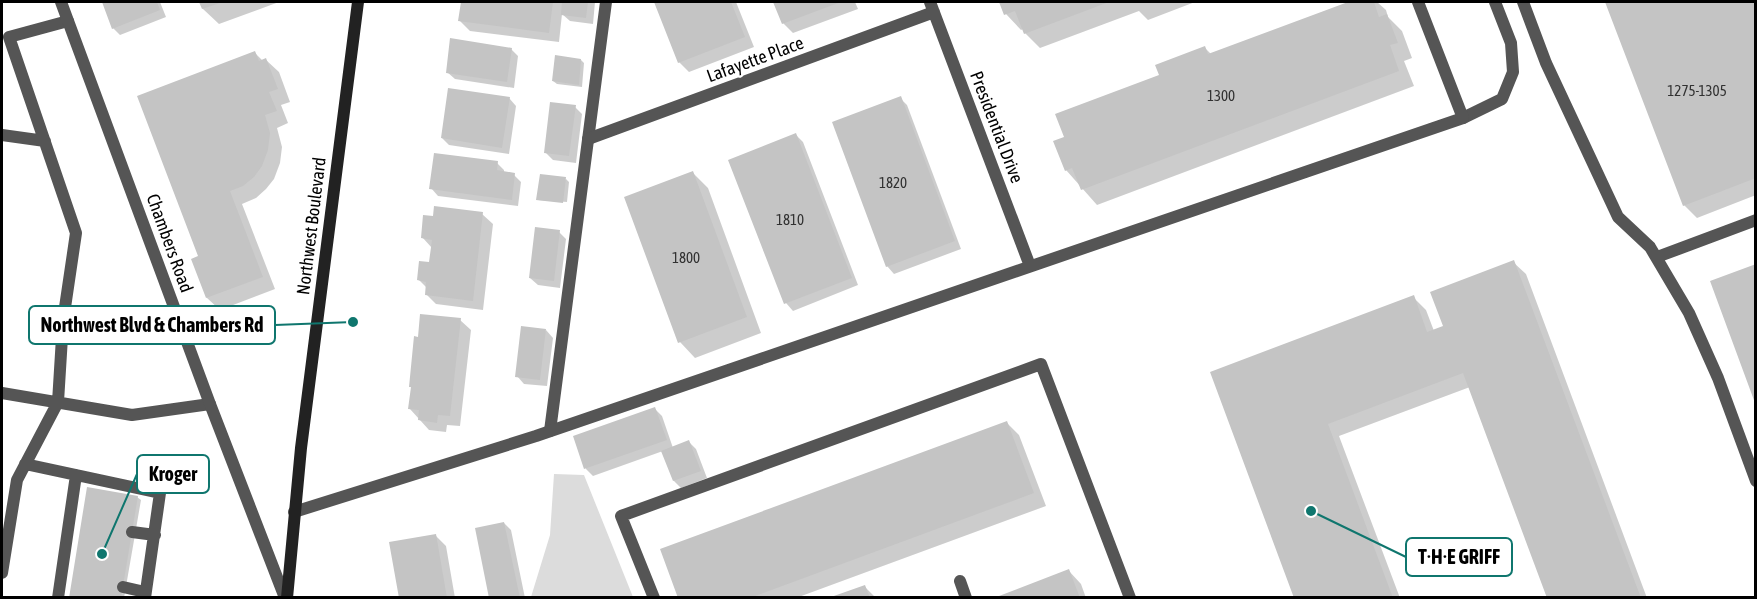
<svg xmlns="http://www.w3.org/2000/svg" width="1757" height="599" viewBox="0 0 1757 599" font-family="'Asap Condensed',sans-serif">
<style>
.green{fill:#dcdcdc}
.shadow{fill:#0003}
.building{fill:#c4c4c4}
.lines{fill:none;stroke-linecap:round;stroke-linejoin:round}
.service{stroke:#555;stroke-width:12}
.minor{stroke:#555;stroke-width:12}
.secondary{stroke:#222;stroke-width:12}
.labels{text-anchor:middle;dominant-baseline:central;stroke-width:4.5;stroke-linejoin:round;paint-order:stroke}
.number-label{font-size:15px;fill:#313131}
.street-label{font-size:18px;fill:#000;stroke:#fff}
.leader{fill:none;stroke:#0f766e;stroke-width:2}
.callout-dot{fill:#0f766e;stroke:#fff;stroke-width:2}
.callout{fill:#fff;stroke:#0f766e;stroke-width:2}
.callout-label{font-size:20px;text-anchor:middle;font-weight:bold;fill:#000}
</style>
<rect width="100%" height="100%" fill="#fff"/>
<path class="green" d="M554 474 584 475 633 597H531L550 535Z"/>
<path class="shadow" d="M103 2H160L166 17 120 35 113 28Z
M201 2H279L219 24 203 9Z
M463 2H561L564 4V2H595L593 24 570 21 562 14 559 42 470 31 460 21Z
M656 2H736L754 47 689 72 679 62Z
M775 2H855L858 9 793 33 783 23Z
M1001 2H1195L1148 20 1139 11 1040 48 1025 33 1023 29 1021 30 1006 14Z
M1352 2H1377L1386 10 1388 17 1402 31 1412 58 1404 61 1414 86 1097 205 1066 170V138L1205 48 1211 54Z
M1606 2H1756V195L1697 218 1684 205Z
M511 49 518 56 514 88 455 79 447 72Z
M254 52 263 61 266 60 279 72 290 102 281 105 288 123 277 128 282 147 280 163 274 179 266 189 256 198 242 204 275 289 220 310 207 298 193 259 200 257Z
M581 60 584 63 582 87 557 84 553 81Z
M509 98 516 106 509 154 449 145 442 138Z
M900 98 907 105 961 249 894 274 887 266Z
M575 107 582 114 576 163 553 160 546 153Z
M796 135 803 142 858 285 793 311 786 303 730 160Z
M497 163 504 170V173L514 175 521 182 518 206 438 196 431 188Z
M693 173 708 188 761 333 695 358 680 342Z
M566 179 569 182 567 202 538 200Z
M482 214 493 224 483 310 436 304 426 294 427 288 419 280 431 264 432 248 422 237Z
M559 232 566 239 560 288 538 285 530 278Z
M1513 262 1526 274 1647 598H1549L1470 387 1339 436 1400 598H1296L1212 373 1413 297 1426 310 1434 331 1445 327Z
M460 320 471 330 460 426 447 425 446 432 429 430 410 409 412 389 410 386Z
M546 330 553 338 547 386 524 384 517 376Z
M655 409 662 416 673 448 689 442 696 449 707 478 681 488 674 481 663 451 593 476 586 469 575 437Z
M1007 423 1019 435 1046 506 796 598H679Z
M137 497 141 500 124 598H71Z
M504 523 511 530 525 598H491Z
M436 536 446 546 455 598H400Z
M1069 571 1081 584 1086 598H1002Z
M865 587 876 598H834Z"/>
<path class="building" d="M102 2H157L160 10 112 29Z
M199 2H223L202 9Z
M461 2H553L549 33 458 21Z
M562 2H588L586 18 561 15Z
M654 2H731L745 37 678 63Z
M773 2H841L782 24Z
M999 2H1109L1024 34 1015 11 1004 15Z
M1348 2H1374L1379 17 1387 14 1398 43 1390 45 1399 71 1081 190 1072 168 1065 171 1053 141 1064 137 1055 114 1159 75 1155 65 1205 46 1208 54Z
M1605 2H1756V178L1683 206Z
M450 38 512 48 507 82 446 73Z
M255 51 259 61 266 58 278 89 269 92 277 111 265 115 270 133 268 150 262 166 254 177 243 186 230 191 263 277 206 298 191 259 198 256 137 96Z
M555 55 581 59 579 85 552 81Z
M448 88 510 97 502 148 441 138Z
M901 96 955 241 886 267 832 122Z
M550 102 576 105 569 156 544 153Z
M796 133 852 278 784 304 728 160Z
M434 153 498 161 497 170 515 173 512 200 429 189Z
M693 171 747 317 678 343 624 197Z
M540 174 566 177 563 203 536 200Z
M434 206 483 212 473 301 425 295 426 282 417 280 419 261 429 262 432 240 421 238 423 215 433 216Z
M535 227 560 230 554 281 529 278Z
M1514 260 1641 598H1547L1463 373 1328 424 1393 598H1294L1210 372 1414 295 1427 332 1443 326 1430 292Z
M1756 264V403H1755L1710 281Z
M420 314 461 318 450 416 438 415 437 423 418 420 419 410 408 409 411 387H409L414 336 418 337Z
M521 326 546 329 540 380 515 377Z
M655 407 667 440 584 469 573 436Z
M1007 421 1034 493 750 598H678L660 549Z
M689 440 701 471 673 481 661 451Z
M87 487 138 496 121 598H69Z
M504 522 520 598H489L475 528Z
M436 534 447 598H399L389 542Z
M1069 569 1080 598H1000L999 596Z
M865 585 870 598H831V597Z"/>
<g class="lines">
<path class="service" d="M1523 2 1546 63 1618 217 1650 247 1689 313 1718 378 1756 481
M1463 118 1502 99 1513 72 1511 43 1495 2
M2 135 45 141
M1657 257 1756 220
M2 393 132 415 210 404
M550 431 606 2
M25 464 160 493 145 598
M132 532 155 535
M2 573 17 480 58 402 63 321 76 233 9 37 68 21
M960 581 966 598
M123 587 145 592
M58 598 76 475
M654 598 621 516 1041 364 1130 598"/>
<path class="minor" d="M61 2 210 404 285 598
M930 2 1030 266
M588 139 934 12
M294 512 536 436 1463 118 1418 2"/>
<path class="secondary" d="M287 598 301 448 358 2"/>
</g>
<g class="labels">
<g class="number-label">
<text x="1697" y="90">1275-1305</text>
<text x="1221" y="95">1300</text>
<text x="893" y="182">1820</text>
<text x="790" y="219">1810</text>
<text x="686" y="257">1800</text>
</g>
<g class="street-label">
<text transform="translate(755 59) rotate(-20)">Lafayette Place</text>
<text transform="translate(997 127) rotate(69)">Presidential Drive</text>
<text transform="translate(311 226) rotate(-83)">Northwest Boulevard</text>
<text transform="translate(170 243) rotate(70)">Chambers Road</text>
</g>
</g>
<path class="leader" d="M353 322L275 325M102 554L137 474M1311 511L1406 557"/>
<g class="callout-dot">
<circle cx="353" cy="322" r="6"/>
<circle cx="102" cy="554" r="6"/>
<circle cx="1311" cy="511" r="6"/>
</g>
<g class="callout">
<rect x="29" y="306" width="246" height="38" rx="6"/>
<rect x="137" y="455" width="72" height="38" rx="6"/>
<rect x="1406" y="538" width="106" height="38" rx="6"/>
</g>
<g class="callout-label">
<text x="152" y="332">Northwest Blvd &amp; Chambers Rd</text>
<text x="173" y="481">Kroger</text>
<text x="1459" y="564">T·H·E GRIFF</text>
</g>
<rect width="1757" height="599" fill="none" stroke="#000000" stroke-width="6"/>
</svg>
